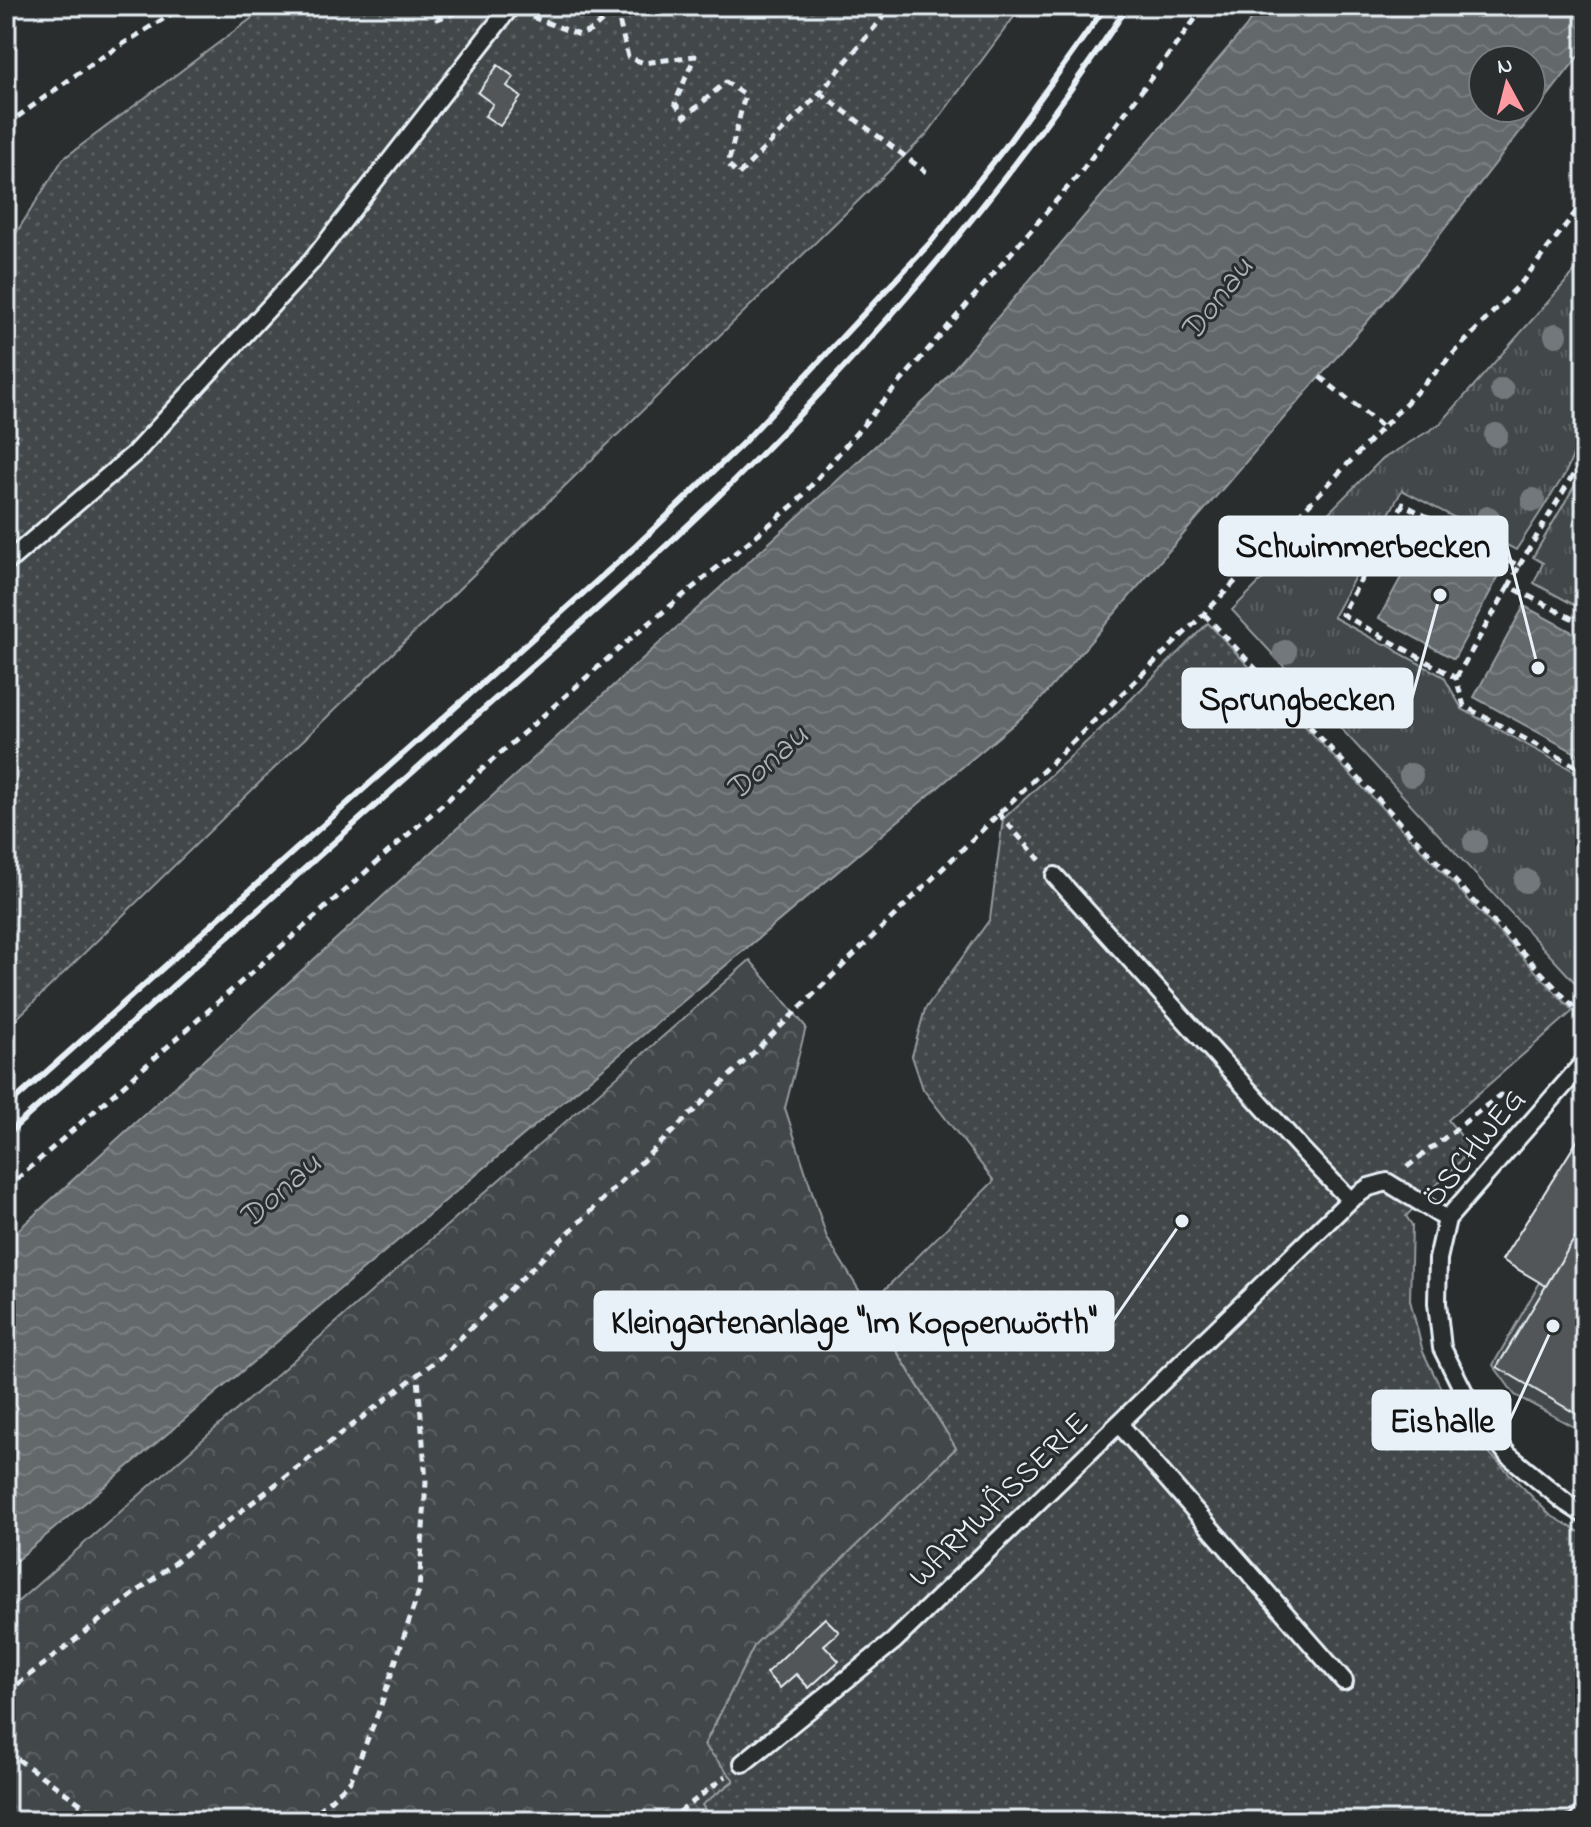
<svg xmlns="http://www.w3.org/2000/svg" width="1591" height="1827" viewBox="0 0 1591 1827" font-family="'Indie Flower',sans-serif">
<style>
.grass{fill:url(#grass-dots);stroke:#959ca0;stroke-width:2}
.forest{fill:url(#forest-crowns);stroke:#959ca0;stroke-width:2}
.park{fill:url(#park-tufts);stroke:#959ca0;stroke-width:2}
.pitch{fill:#424648;stroke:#959ca0;stroke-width:2}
.water{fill:url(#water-waves);stroke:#989fa3;stroke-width:2;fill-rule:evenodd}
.building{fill:#535759;stroke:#e8f1f8;stroke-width:2}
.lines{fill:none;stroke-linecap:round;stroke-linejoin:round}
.service-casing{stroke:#e8f1f8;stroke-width:22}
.path{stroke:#e8f1f8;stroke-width:5;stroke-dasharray:8 6;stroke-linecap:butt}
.service{stroke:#2a2d2e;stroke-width:16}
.rail{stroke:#e8f1f8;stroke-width:6}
.tree{fill:#73787b}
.labels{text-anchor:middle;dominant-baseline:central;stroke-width:6;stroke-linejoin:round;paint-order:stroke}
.street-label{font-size:32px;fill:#e8f1f8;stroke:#2a2d2e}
.water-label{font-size:34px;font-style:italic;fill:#acb3b9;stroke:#2a2d2e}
.leader{fill:none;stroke:#e8f1f8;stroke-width:3}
.callout-dot{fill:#e8f1f8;stroke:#2a2d2e;stroke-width:3}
.callout{fill:#e8f1f8;stroke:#e8f1f8;stroke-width:3}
.callout-label{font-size:34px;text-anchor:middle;font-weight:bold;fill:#111}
</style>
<defs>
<pattern id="grass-dots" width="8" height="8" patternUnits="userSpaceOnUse" patternTransform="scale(2)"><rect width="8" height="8" fill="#424648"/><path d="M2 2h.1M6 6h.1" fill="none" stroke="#5d6163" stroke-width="1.8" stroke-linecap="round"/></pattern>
<pattern id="forest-crowns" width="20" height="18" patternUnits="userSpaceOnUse" patternTransform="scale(2)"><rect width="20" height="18" fill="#424648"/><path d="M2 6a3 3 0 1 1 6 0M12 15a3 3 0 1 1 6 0" fill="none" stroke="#5d6163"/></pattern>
<pattern id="park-tufts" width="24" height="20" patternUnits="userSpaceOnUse" patternTransform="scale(2)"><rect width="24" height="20" fill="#424648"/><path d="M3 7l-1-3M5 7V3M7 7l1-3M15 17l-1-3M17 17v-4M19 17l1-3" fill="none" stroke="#5d6163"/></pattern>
<pattern id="water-waves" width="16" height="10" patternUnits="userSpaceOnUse" patternTransform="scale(2)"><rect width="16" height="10" fill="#63686b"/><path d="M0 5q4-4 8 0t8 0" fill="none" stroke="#797e81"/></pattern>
</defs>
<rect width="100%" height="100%" fill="#2a2d2e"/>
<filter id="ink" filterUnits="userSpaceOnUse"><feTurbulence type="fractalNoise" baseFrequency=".0125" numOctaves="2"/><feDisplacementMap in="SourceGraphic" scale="16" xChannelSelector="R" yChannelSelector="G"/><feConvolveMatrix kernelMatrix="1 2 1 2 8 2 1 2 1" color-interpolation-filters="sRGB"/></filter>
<g filter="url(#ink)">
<path class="grass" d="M268 6H1022L927 134 6 1029V249L63 159Z
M1208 623 1573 1011 1448 1120 1472 1149 1406 1216 1412 1225 1410 1300 1423 1352 1456 1419 1550 1515 1585 1535V1795L1562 1821H712L701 1805 734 1781 704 1746 755 1644 956 1448 869 1305 994 1181 923 1089 912 1056 925 1009 990 919 1003 819 1109 721Z"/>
<path class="forest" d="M750 960 806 1027 785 1108 827 1238 956 1448 755 1644 704 1745 734 1780 702 1805 712 1821H6V1612Z"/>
<path class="park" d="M1585 260V428L1565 474 1516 550 1402 490 1333 617 1382 644H1388L1398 652 1444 677 1462 709 1585 777V980L1580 988 1232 610 1381 460 1440 424Z
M1585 463V611L1534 583 1543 563 1533 557 1579 478Z"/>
<path class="pitch" d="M1585 1203V1433L1515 1395 1493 1365Z"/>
<path class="water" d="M1259 6H1585V48L1417 264 1034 707 6 1569V1241L933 393 1246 27ZM1483 60H1531V108H1483Z
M1426 531 1501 572 1454 659 1379 618Z
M1524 606 1585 639V758L1474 697Z"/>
<path class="building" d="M498 65 514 77 507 86 521 97 500 126 485 116 493 104 478 93Z
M1585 1137V1221L1546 1286 1502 1260 1579 1138Z
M1585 1221V1419L1497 1367Z
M825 1618 839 1632 824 1645 839 1661 809 1688 796 1674 780 1688 766 1673Z"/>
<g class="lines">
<g class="service-casing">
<path id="service" d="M6 563 135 453 312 261 511 6
M1055 876 1304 1152 1350 1200
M1585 1061 1447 1219 1438 1259 1437 1303 1442 1348 1473 1410 1508 1455 1565 1502 1585 1515
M1120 1425 1344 1681
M743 1763 894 1641 1350 1200 1369 1187 1387 1182 1447 1219
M1578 1821 1585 1813"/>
</g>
<path class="path" d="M429 6 437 19 477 6
M532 17 580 35 592 30 616 8 628 57 644 63 695 56 675 103 685 117 726 82 745 95 728 164 738 175 820 93 892 6
M820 93 926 172
M6 125 94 62 184 6
M1320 377 1384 428
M1519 566 1573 475 1585 444
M1204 614 1585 1019
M1585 625 1509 586 1519 566 1403 504 1342 614 1456 678 1464 706 1585 771
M1456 678 1509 586
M998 813 1040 860
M1407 1167 1500 1095 1520 1098
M6 1189 630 639 797 502 1080 173 1205 6
M6 1693 443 1355 1204 614 1522 282 1585 200
M6 1751 105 1821
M308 1821 351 1780 379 1711 419 1591 426 1482 418 1377
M668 1821 726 1776"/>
<use href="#service" class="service"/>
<path class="rail" d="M6 1108 636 546 744 442 930 243 1006 146 1106 6
M6 1135C152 1005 298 875 443 745 549 651 657 559 757 458 895 320 1020 169 1128 6"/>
</g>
<g class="tree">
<circle cx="1556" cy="335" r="12"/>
<circle cx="1502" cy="390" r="12"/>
<circle cx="1496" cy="435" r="12"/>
<circle cx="1533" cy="500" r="12"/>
<circle cx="1488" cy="518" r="12"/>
<circle cx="1285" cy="652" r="12"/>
<circle cx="1411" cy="775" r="12"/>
<circle cx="1475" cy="842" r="12"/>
<circle cx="1526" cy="881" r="12"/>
</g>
</g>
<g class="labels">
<g class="street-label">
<text transform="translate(1475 1149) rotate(-51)">ÖSCHWEG</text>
<text transform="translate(1000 1501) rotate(-44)">WARMWÄSSERLE</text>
</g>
<g class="water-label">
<text transform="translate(1218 300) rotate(-52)">Donau</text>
<text transform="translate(768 764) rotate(-41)">Donau</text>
<text transform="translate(281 1192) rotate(-41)">Donau</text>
</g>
</g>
<path class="leader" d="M1538 668L1507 546M1440 595L1412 698M1182 1221L1113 1321M1553 1326L1510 1420"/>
<g class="callout-dot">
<circle cx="1538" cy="668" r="8"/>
<circle cx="1440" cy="595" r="8"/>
<circle cx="1182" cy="1221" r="8"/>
<circle cx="1553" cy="1326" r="8"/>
</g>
<g class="callout">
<rect x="1220" y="517" width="287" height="58" rx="8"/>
<rect x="1183" y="669" width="229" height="58" rx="8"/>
<rect x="595" y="1292" width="518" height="58" rx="8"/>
<rect x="1373" y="1391" width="137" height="58" rx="8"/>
</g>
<g class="callout-label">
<text x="1363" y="557">Schwimmerbecken</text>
<text x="1297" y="710">Sprungbecken</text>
<text x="854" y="1333">Kleingartenanlage "Im Koppenwörth"</text>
<text x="1442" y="1432">Eishalle</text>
</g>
<rect width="1591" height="1827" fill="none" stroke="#2a2d2e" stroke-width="32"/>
<rect x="16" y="16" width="1559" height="1795" fill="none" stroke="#e8f1f8" stroke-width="3" filter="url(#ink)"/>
<g transform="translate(1507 84) rotate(353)"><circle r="38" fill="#2a2d2e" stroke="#767b7f" stroke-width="2"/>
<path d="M0-6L14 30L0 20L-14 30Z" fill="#ff9aa2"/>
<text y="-12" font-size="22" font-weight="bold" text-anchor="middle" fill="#e8f1f8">N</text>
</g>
</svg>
